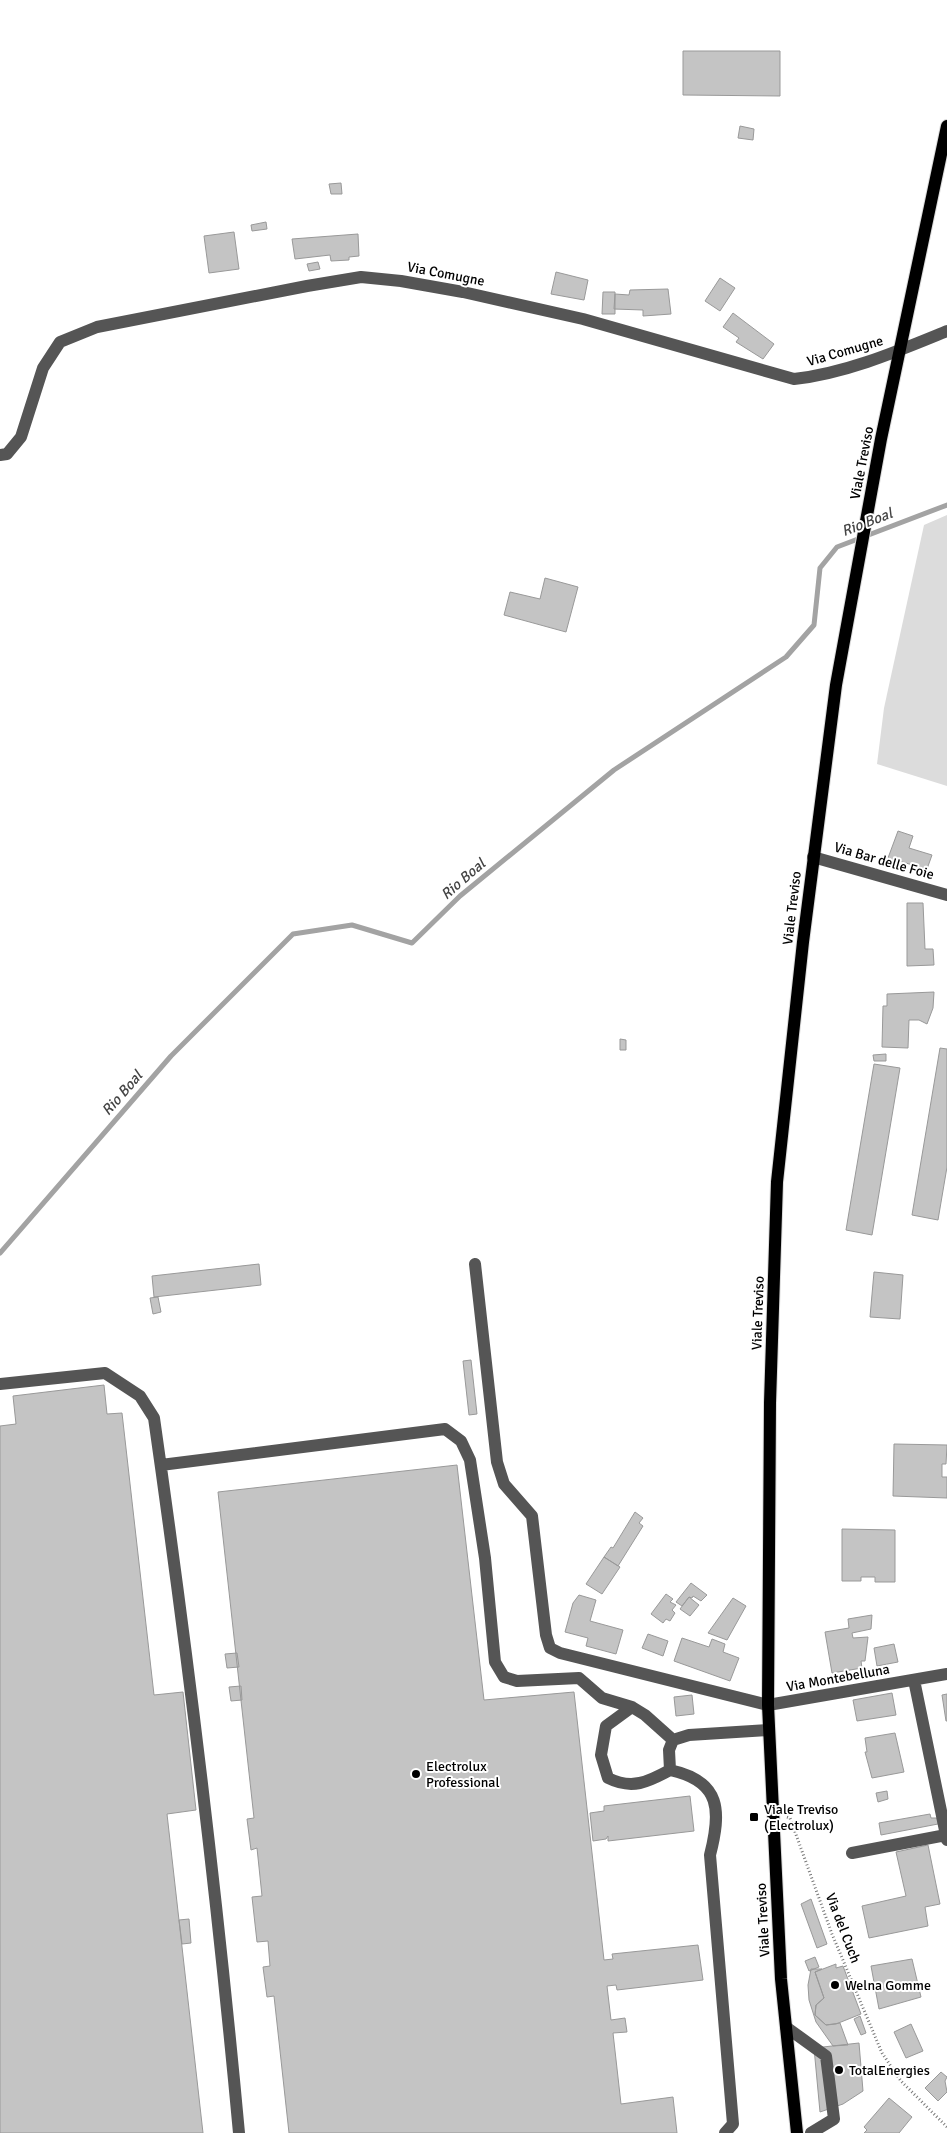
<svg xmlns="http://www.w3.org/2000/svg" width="947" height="2133" viewBox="0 0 947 2133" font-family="Signika,sans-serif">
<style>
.green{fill:#dcdcdc}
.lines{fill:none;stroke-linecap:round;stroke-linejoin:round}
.stream{stroke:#a3a3a3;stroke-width:5}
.building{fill:#c4c4c4;stroke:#999}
.major-casing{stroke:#dbdbdb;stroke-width:14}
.path{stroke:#777;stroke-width:3;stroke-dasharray:1 2.5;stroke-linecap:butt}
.minor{stroke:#555;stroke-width:12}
.major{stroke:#000;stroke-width:12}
.poi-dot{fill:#000;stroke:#fff;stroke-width:2}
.labels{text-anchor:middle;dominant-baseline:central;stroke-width:4;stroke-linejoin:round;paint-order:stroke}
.street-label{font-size:14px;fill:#000;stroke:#fff}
.poi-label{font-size:14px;fill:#000;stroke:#fff;text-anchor:start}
.water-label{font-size:15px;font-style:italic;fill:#444;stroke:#fff}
</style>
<rect width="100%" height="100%" fill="#fff"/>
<path class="green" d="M947 515V786L877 764 884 708 924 525Z"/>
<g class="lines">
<path class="stream" d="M0 1253 171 1056 293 934 352 925 412 943 460 896 614 770 786 657 814 625 820 568 837 547 947 505"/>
</g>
<path class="building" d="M683 51H780V96L683 95Z
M740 126 754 129 753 140 738 138Z
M341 183 342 194H331L329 184Z
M266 222 267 229 252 231 251 225Z
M234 232 239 269 209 273 204 236Z
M358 234 359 256 349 257V260L331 261 330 255 295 259 292 239Z
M318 262 320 269 309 271 307 264Z
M556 272 588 280 584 300 551 294Z
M720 278 735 288 720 311 705 301Z
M668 289 671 314 643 316V310L614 309 615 294 629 295 630 290Z
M603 292H615V314H602Z
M733 313 774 344 763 359 736 342 739 338 723 327Z
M545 578 578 587 566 632 504 615 510 592 540 599Z
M898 831 913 836 909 848 932 855 927 869 888 858Z
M907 903H923L925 949H933L934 965 907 966Z
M934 992 933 1008 927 1024 919 1020H909L908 1048 882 1047 883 1006H887V994Z
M620 1039 626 1040V1050H620Z
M940 1048 947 1049V1167L938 1220 912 1215Z
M886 1054V1061H874L873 1055Z
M874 1064 900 1068 872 1235 846 1230Z
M259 1264 261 1285 154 1297 152 1276Z
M874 1272 903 1275 900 1319 870 1317Z
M158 1297 161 1312 153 1314 150 1298Z
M471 1360 477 1414 469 1415 463 1361Z
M104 1385 107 1414 122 1413 154 1695 183 1692 196 1810 167 1814 203 2133H0V1426L16 1424 13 1396Z
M894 1444 947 1445 946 1464H942V1477H947V1498L893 1496Z
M457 1465 484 1700 574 1692 604 1960 613 1959 612 1954 698 1945 703 1980 617 1990 616 1985 607 1986 611 2020 625 2018 627 2032 613 2033 621 2104 673 2097 677 2133H289L274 1996 267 1997 263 1967 270 1966 268 1941 257 1942 252 1897 262 1896 257 1848 251 1850 247 1819 254 1818 218 1492Z
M635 1512 643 1518 639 1523 643 1526 618 1566 604 1557 611 1547 613 1548Z
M842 1529 895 1530V1582H875V1577H861V1581H842Z
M604 1557 620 1567 602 1594 586 1584Z
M691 1583 707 1595 701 1601 693 1596 692 1598 689 1597 682 1606 676 1602Z
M666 1594 673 1599 670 1602 676 1605 672 1610 675 1613 670 1621 666 1619 663 1623 651 1614Z
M579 1595 596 1600 590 1621 623 1630 616 1654 586 1646 588 1638 565 1632 573 1603Z
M689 1597 699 1605 690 1616 680 1609Z
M733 1598 746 1606 727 1640 708 1633Z
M872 1615 871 1629 852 1633 853 1638 868 1637 865 1661H861L862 1668 832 1673 825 1632 849 1628 848 1619Z
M648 1634 668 1641 663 1656 642 1648Z
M682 1638 709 1647 712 1639 725 1644 723 1652 739 1658 730 1681 674 1661Z
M894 1644 898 1662 877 1666 874 1648Z
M237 1653 239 1667 227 1668 225 1654Z
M241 1686 242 1700 231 1701 229 1687Z
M892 1693 896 1715 857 1721 853 1700Z
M947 1694V1721H946L942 1695Z
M692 1695 694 1714 676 1716 674 1697Z
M895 1733 904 1772 872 1778 865 1752H867L865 1738Z
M887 1791 888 1799 878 1802 876 1793Z
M690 1796 694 1831 608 1841V1836L606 1839 593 1841 590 1813 604 1811V1806Z
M930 1814 931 1818H937L938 1824 881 1835 879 1823Z
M928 1845 940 1904 925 1907 928 1926 869 1938 862 1906 906 1896 896 1852Z
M811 1899 827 1944 817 1948 801 1904Z
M189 1919 191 1943 182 1944 179 1920Z
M815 1957 819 1967 809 1971 805 1961Z
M912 1959 921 1997 879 2009 871 1966Z
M836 1964V1968L843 1966 861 2014 836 2024 826 2025 815 2015 816 2005 824 1998 815 1972Z
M811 1969H822L815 1972 824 1998 816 2005 815 2015 826 2025 840 2023 848 2045 833 2046 816 2022 809 2000 808 1985Z
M860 2016 866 2033 861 2035 854 2019Z
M911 2024 923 2051 906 2058 894 2032Z
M859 2043 863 2091 843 2104 820 2112 814 2048Z
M941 2072 947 2077 945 2081 947 2092 938 2101 925 2088Z
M889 2098 912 2117 899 2133H864L867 2130 864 2127Z"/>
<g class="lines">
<g class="major-casing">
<path id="major" d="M797 2133 781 1979 768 1705 770 1403 777 1182 803 942 836 685 881 439 947 126"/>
</g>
<path class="path" d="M787 1817 790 1818 832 1934 882 2053 901 2081 947 2127"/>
<path class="minor" d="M0 455 7 454 21 437 43 368 60 342 97 327 307 286 361 277 401 281 463 292 583 319 794 379C847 373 898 351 947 331
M813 857 947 895
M475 1264 497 1462 504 1484 532 1516 546 1635 550 1648 560 1653 768 1705 947 1674
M0 1384 105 1373 140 1396 154 1418C188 1656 217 1894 239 2133
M161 1465 445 1429 461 1441 470 1460 485 1558 495 1662 504 1677 517 1681 579 1678 602 1698 632 1707 645 1715 673 1740
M914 1680 947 1840
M632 1707 606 1726 601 1755 608 1778C632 1790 648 1782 670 1770
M852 1853 946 1835
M786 2027 826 2056 834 2119 811 2133
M725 2133 733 2124 710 1855C721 1812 722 1781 670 1770L669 1750 673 1740 689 1735 769 1730"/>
<use href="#major" class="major"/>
</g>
<g class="poi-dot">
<circle cx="416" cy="1774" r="5"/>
<rect x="749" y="1812" width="10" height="10" rx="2.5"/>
<circle cx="835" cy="1985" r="5"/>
<circle cx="839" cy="2070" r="5"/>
</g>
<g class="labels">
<g class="street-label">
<text transform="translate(446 274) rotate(11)">Via Comugne</text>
<text transform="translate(845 351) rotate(-16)">Via Comugne</text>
<text transform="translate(862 463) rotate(-79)">Viale Treviso</text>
<text transform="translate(884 861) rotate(16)">Via Bar delle Foie</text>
<text transform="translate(792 908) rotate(-83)">Viale Treviso</text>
<text transform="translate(758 1313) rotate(-88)">Viale Treviso</text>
<text transform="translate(838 1678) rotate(-10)">Via Montebelluna</text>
<text transform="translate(763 1920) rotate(-93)">Viale Treviso</text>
<text transform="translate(843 1928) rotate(69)">Via del Cuch</text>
</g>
<g class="poi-label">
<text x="426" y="1766">Electrolux<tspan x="426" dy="16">Professional</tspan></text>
<text x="764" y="1809">Viale Treviso<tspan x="764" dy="16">(Electrolux)</tspan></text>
<text x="845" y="1985">Welna Gomme</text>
<text x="849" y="2070">TotalEnergies</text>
</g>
<g class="water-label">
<text transform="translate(867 522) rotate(-21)">Rio Boal</text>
<text transform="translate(463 879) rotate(-41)">Rio Boal</text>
<text transform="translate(122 1093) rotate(-49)">Rio Boal</text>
</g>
</g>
</svg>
